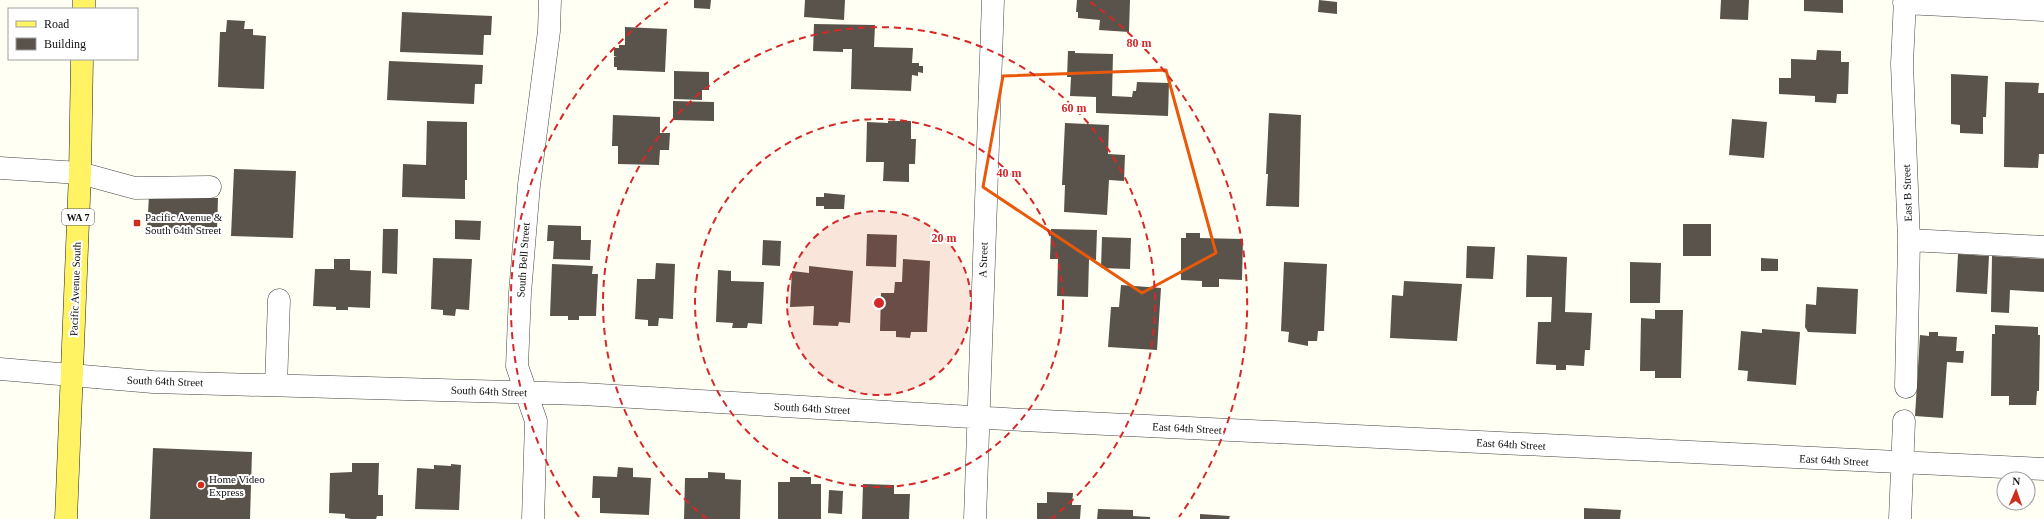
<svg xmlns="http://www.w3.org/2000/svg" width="2044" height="519" viewBox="0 0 2044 519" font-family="'Times New Roman',serif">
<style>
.building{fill:#5a534b}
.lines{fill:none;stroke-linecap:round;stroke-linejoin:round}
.minor-casing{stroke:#434343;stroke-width:23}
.major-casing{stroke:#212121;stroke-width:23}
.minor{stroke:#fff;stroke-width:22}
.major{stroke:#fff263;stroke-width:22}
.marked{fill:none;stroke:#e8590c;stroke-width:3;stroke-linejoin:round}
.ring{fill:none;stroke:#d62828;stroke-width:2;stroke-dasharray:7 5}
.poi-dot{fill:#ce2e1a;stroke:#fff;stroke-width:1.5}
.labels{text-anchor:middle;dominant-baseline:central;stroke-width:4;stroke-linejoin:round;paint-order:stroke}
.shield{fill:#fff;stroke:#585858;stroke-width:1}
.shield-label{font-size:10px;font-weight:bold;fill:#101010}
.street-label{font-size:11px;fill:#101010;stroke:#fff}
.poi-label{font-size:11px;fill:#101010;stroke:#fff;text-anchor:start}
.centre{fill:#d62828;stroke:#fff;stroke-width:2}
.ring-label{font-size:12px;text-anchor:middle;font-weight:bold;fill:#d62828;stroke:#fff;stroke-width:4;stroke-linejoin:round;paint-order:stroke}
</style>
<rect width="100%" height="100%" fill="#fffff3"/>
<path class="building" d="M694 0H711L710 9 694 8Z
M805 0H845L844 20 804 17Z
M1077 0H1130L1129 32 1099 30 1100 20 1078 18V12H1076Z
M1319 0 1337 2V14L1318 12Z
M1721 0H1749L1748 20 1720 19Z
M1804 0H1843V13L1804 11Z
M402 12 492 16 491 35H484L483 55 400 52Z
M227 20 245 21 244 29H253V35L266 36 264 89 218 87 220 32H226Z
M814 24 875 25 874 47 913 48 912 63H919V66H923V73L918 72V76L912 75 911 91 851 89 852 49H843V52L813 51Z
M625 27 667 29 665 72 617 70V67H614V57L617 56H614V48H619V45H625Z
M1817 50 1841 51V62H1849L1848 94H1837L1836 103 1815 102V96L1779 94V78H1791V59L1816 60Z
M1068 51H1075V53L1113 54 1112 96 1132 97 1133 91H1136L1137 82 1169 83 1168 116 1096 113V97L1070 96 1071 77H1067Z
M389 61 483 65 482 84H475L474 104 387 100Z
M674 71 709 72V90H702V100L674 99Z
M1951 74 1988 76 1986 117H1983V134L1960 133V125L1951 124Z
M2005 82 2039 83 2038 93H2044V154H2039L2038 168 2004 167Z
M673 101 714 102V121L673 120Z
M1269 113 1301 115 1299 207 1266 206 1268 174H1266Z
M613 115 660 117V133H670L669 150H660L659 165 618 164V146H612Z
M1732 119 1767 122 1764 158 1729 155Z
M427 121 467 122V180H465V199L402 197 403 164 426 165Z
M888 121H911V139H916L915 164H909V182L883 181 884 162H866L867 122 888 123Z
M1065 123 1109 125 1108 154 1125 155 1124 181 1109 180 1107 215 1064 212 1065 185H1062Z
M234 169 296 171 293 238 231 236Z
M824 193 845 195 844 209H824V206H816V197H824Z
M149 196 218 198 217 231 147 229Z
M455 220 481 221 480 240 455 239Z
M1683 224H1711V256H1683Z
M548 225 581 226V240H591L590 260 553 259 554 241H547Z
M383 229H398L397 274 382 273Z
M1051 229 1097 230 1096 260 1089 259 1088 297 1057 296 1058 259H1050Z
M1186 233H1200V238L1243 239 1242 280 1219 279V287H1202V281L1181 280V238H1186Z
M867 234 897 235 896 267 866 266Z
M1102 237 1131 238 1130 269 1101 268Z
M763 240 781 241 780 266 762 265Z
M1467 246 1495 247 1493 279 1466 278Z
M1958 254 1989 256 1987 294 1956 292Z
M1527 255 1567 257 1565 312 1592 313 1590 350H1585L1584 366 1566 365V370H1556V365L1536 364 1538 322H1551L1552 297H1526Z
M1992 256 2044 259V292L2010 290 2009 313 1991 312Z
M433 258 472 259 469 310 456 309 455 316 443 315V310L431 309Z
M1761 258 1778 259V271H1761Z
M334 259H350V270L371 271 370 308 348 307V310H336V307L313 306 315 269H334Z
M903 259 930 261 927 332H911L910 338 896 337V331H880L881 293H894L895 282H902Z
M1284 262 1327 264 1324 331H1318L1317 341H1308V346L1288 342 1289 332 1281 331Z
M1630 262 1661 263 1660 303H1630Z
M656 263 675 264 673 319 659 318 658 326H648V320L635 319 637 279H655Z
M552 264 593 266 592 274H598L596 316H579V320H568V316H550Z
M809 266 853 271 850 323 839 322 838 326 813 325 814 306 790 307 792 271 809 273Z
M718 270 731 271V281L764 282 762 324 748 323 747 328H732L733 323 716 322Z
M1404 281 1462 284 1457 341 1390 338 1392 295 1403 296Z
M1121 285 1161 288 1157 350 1108 347 1111 307H1119Z
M1817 287 1858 289 1856 334 1808 332 1805 327 1806 304 1816 305Z
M1655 310H1683L1681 378H1655V371H1640L1641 318 1655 319Z
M1995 325 2038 327V335H2040L2039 391H2037L2036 405H2009V396H1991L1992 334H1995Z
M1762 329 1800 332 1796 385 1747 381 1748 371 1738 370 1741 331 1762 333Z
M1929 332H1938V336L1957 337 1956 351H1964L1963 363 1947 362 1943 418 1915 416 1920 335 1929 336Z
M153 448 252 452 250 519H150Z
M352 463H379L378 495H383V516H377L376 519H351L345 518V514L329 513 330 473 352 472Z
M451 464 461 465 459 510 415 509 417 468 434 469V465L451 466Z
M618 467 633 468V477L651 478 649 515 600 513V498H592L593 476 617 477Z
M708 472 725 473V479L741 480 740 519H684L685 478H708Z
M790 477H811V484H821V519H778V482H790Z
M863 484 894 485V494H910L909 519H862Z
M829 490 843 491 842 514 828 513Z
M1047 492 1073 493 1072 505H1081L1080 519H1037V503H1047Z
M1584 508 1621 510 1620 519H1584Z
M1098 509 1133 510V516L1150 517V519H1097Z
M1200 514 1230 516 1229 519H1200Z"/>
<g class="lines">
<g class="minor-casing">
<path id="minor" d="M1905 0 1902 64 1909 240 1906 387
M1904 3 2044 10
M0 168 80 173 135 188 210 187
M1909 240 2044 247
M0 369 153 382 582 394 1023 420 2044 469
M276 385 279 300
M533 519 536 421 517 366 520 293 529 185 549 31 550 0
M975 519 993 0
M1900 519 1904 421"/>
</g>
<g class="major-casing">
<path id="major" d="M84 9V0
M66 519 80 173 82 59"/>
</g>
<use href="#minor" class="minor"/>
<use href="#major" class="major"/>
</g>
<path class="marked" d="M1166 70 1216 253 1142 293 983 187 1003 76Z"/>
<circle cx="879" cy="303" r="92" fill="#d62828" fill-opacity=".12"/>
<g class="ring">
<circle cx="879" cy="303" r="92"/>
<circle cx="879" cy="303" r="184"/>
<path d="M707 519A276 276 0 1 1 1051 519"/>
<path d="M579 517A368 368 0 0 1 668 2M1090 2A368 368 0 0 1 1179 517"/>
</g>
<g class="poi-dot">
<rect x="133" y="219" width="8" height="8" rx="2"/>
<circle cx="201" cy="485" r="4"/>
</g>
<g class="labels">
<rect class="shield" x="62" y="209" width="32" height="16" rx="3"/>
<g class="shield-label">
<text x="78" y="217">WA 7</text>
</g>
<g class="street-label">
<text transform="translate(1907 193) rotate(-92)">East B Street</text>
<text transform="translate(523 260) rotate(-86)">South Bell Street</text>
<text transform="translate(983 260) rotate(-88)">A Street</text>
<text transform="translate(75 289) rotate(-88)">Pacific Avenue South</text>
<text transform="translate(165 381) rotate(2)">South 64th Street</text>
<text transform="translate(489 391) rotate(2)">South 64th Street</text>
<text transform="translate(812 408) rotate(3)">South 64th Street</text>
<text transform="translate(1187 428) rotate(3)">East 64th Street</text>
<text transform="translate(1511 444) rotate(3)">East 64th Street</text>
<text transform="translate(1834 460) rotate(3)">East 64th Street</text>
</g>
<g class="poi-label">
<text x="145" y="217">Pacific Avenue &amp;<tspan x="145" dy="13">South 64th Street</tspan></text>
<text x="209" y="479">Home Video<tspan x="209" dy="13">Express</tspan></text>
</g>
</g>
<circle cx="879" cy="303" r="6" class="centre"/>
<g class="ring-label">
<text x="1139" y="47">80 m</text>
<text x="1074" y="112">60 m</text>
<text x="1009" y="177">40 m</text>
<text x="944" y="242">20 m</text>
</g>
<rect x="8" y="8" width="130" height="52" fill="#ffffff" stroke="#9f9f9f"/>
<rect x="16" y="21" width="20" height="6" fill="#fff263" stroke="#9f9f9f"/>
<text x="44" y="28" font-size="12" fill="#101010">Road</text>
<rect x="16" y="38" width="20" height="12" fill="#5a534b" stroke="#9f9f9f"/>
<text x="44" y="48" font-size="12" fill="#101010">Building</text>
<g transform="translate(2016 491) rotate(2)"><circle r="19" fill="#ffffff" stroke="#9f9f9f"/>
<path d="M0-3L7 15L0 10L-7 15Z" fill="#ce2e1a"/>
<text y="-6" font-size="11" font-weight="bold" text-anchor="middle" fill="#101010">N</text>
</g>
</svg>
